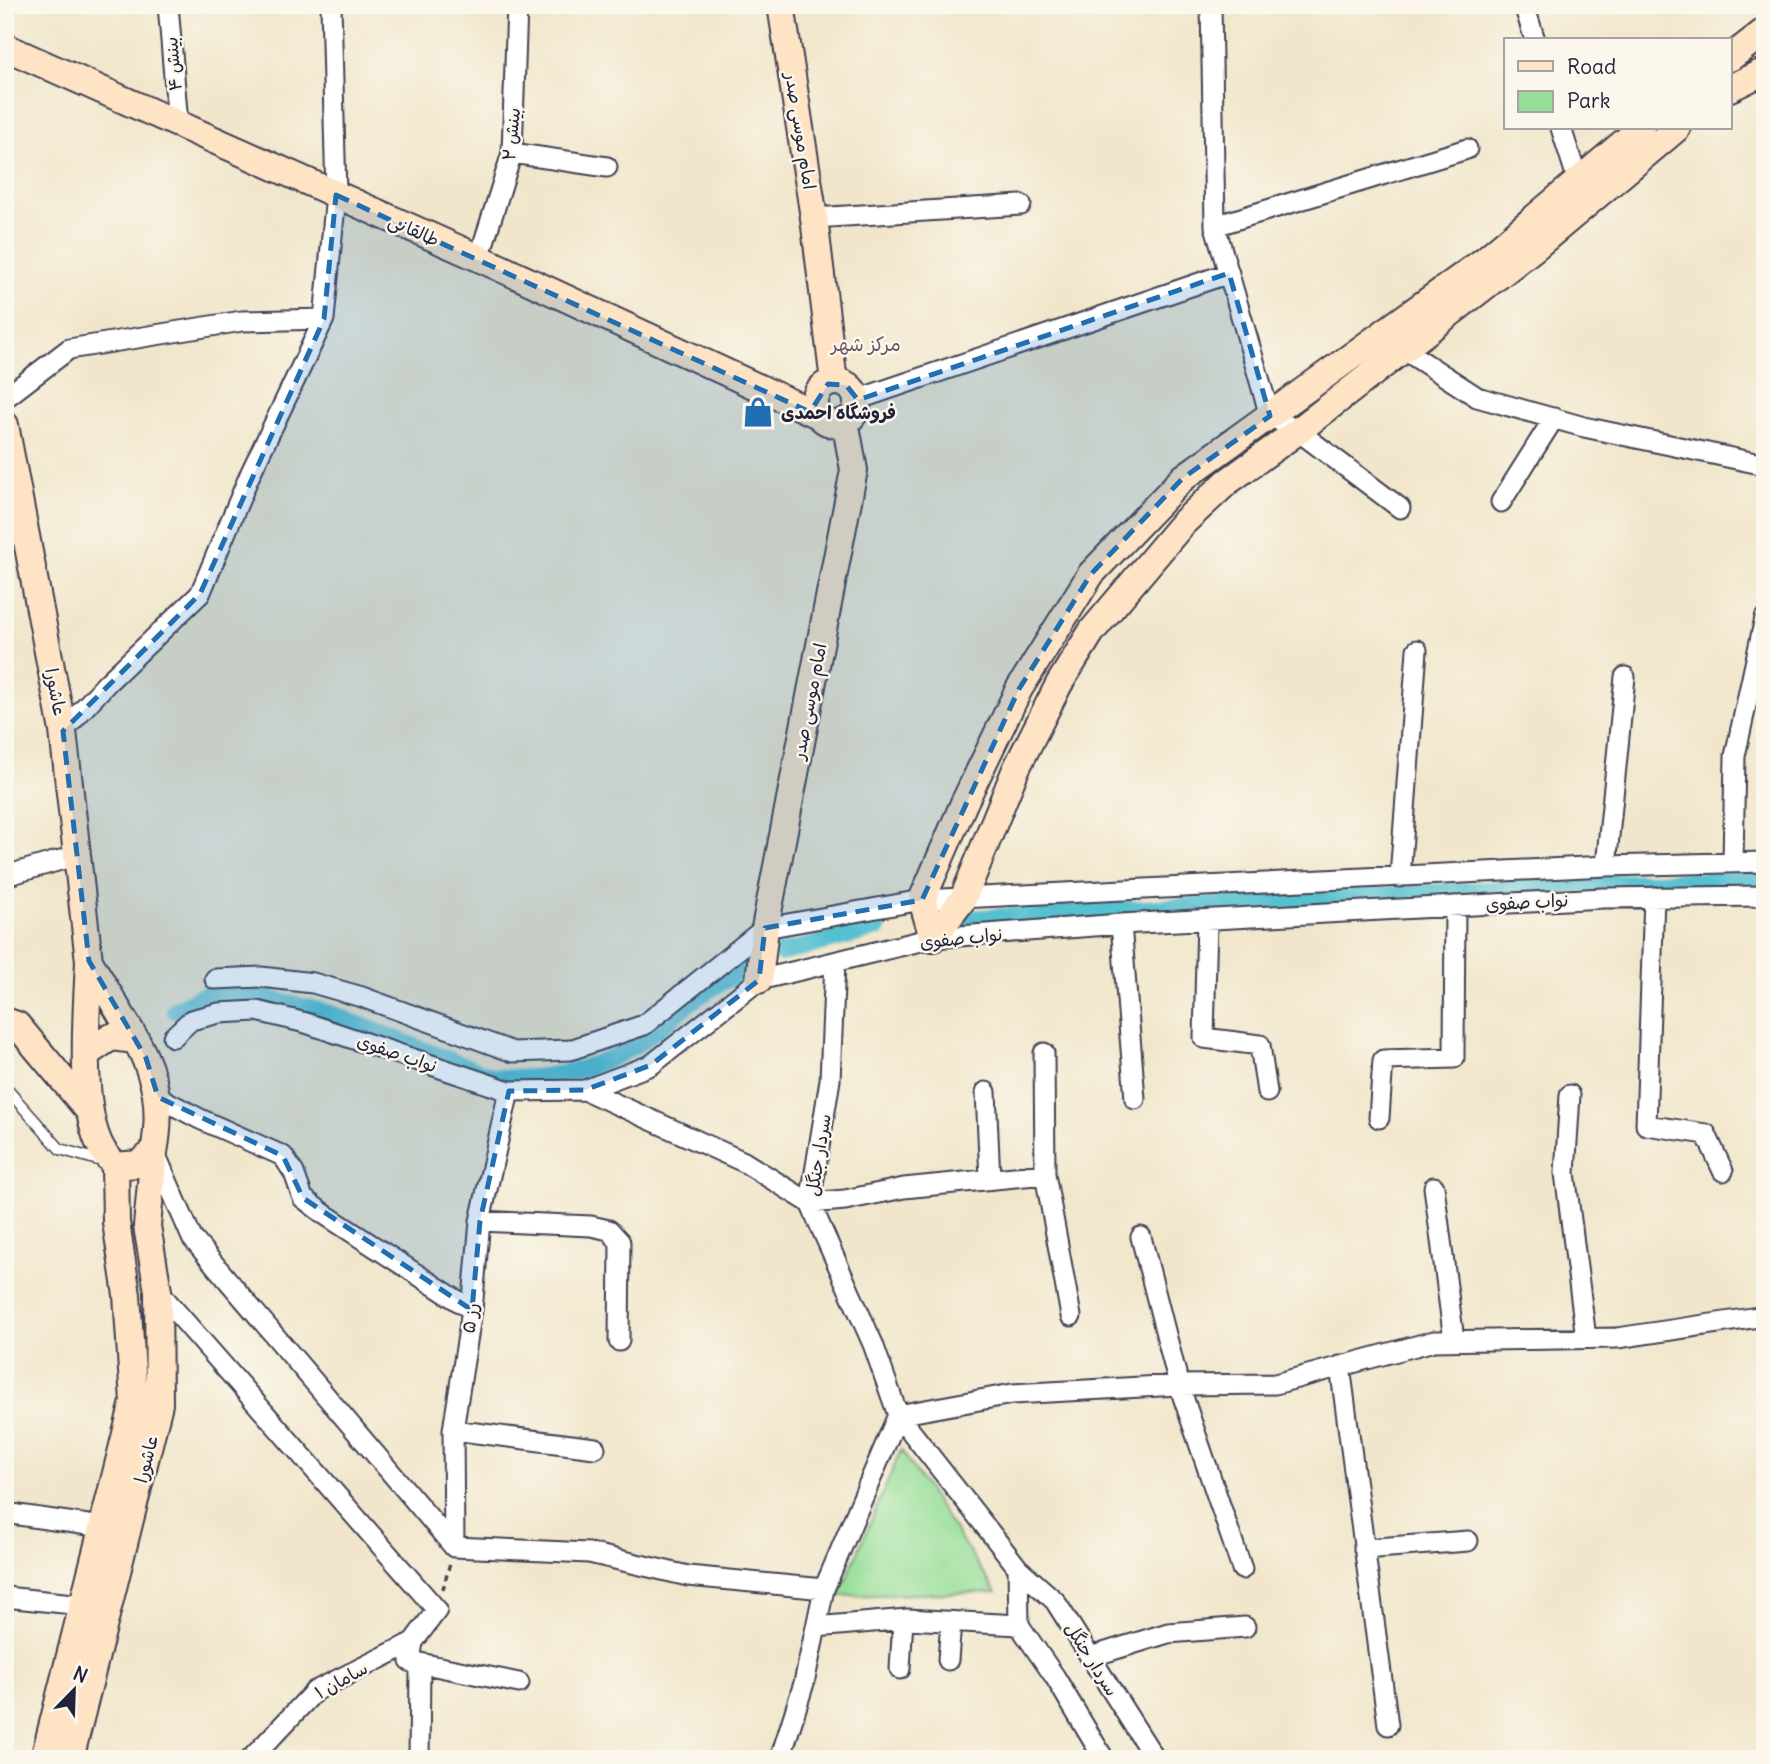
<svg xmlns="http://www.w3.org/2000/svg" width="1770" height="1764" viewBox="0 0 1770 1764" font-family="Delius,'Playpen Sans Arabic',sans-serif">
<style>
.green{fill:#96de99;stroke:#5c806a;stroke-width:2}
.lines{fill:none;stroke-linecap:round;stroke-linejoin:round}
.canal{stroke:#55c0d0;stroke-width:18}
.lane-casing{stroke:#413f51;stroke-width:13}
.street-casing{stroke:#413f51;stroke-width:23}
.secondary-casing{stroke:#413f51;stroke-width:30}
.path{stroke:#413f51;stroke-width:3.5;stroke-dasharray:5 5;stroke-linecap:butt}
.lane{stroke:#fff;stroke-width:10}
.street{stroke:#fff;stroke-width:19}
.secondary{stroke:#fee4c5;stroke-width:26}
.marked{fill:#1f6fb2;fill-opacity:0.2;stroke:#1f6fb2;stroke-width:5;stroke-dasharray:14 9;stroke-linejoin:round}
.labels{text-anchor:middle;dominant-baseline:central;stroke-width:5;stroke-linejoin:round;paint-order:stroke}
.street-label{font-size:18px;fill:#22223b;stroke:#fbf7ec}
.poi-label{font-size:18px;font-weight:bold;fill:#22223b;stroke:#fbf7ec;text-anchor:start}
.neighbourhood-label{font-size:19px;fill:#6b5360;stroke:#fbf7ec}
</style>
<rect width="100%" height="100%" fill="#fbf7ec"/>
<filter id="ink" filterUnits="userSpaceOnUse"><feTurbulence type="fractalNoise" baseFrequency=".0143" numOctaves="2"/><feDisplacementMap in="SourceGraphic" scale="14" xChannelSelector="R" yChannelSelector="G"/><feConvolveMatrix kernelMatrix="1 2 1 2 8 2 1 2 1" color-interpolation-filters="sRGB"/></filter>
<filter id="wash" filterUnits="userSpaceOnUse"><feTurbulence type="fractalNoise" baseFrequency=".00686" numOctaves="4" result="noise"/><feDisplacementMap in="SourceGraphic" scale="28" xChannelSelector="R" yChannelSelector="G"/><feGaussianBlur stdDeviation="1.57" result="paint"/><feColorMatrix in="noise" values="0 0 0 0 0 0 0 0 0 0 0 0 0 0 0 0 0 1.4 0 .05"/><feComposite in="paint" operator="in"/></filter>
<g filter="url(#wash)">
<rect width="100%" height="100%" fill="#f1e6cb"/>
<path class="green" d="M901 1450 996 1592 839 1596Z"/>
<g class="lines">
<path class="canal" d="M942 920 1606 883 1765 879
M781 953 878 928
M175 1010 207 994 261 997 328 1013 492 1077C547 1084 607 1067 651 1034 664 1024 676 1013 689 1003 706 990 726 980 744 968"/>
</g>
</g>
<g filter="url(#ink)">
<g class="lines">
<g class="lane-casing">
<path id="lane" d="M5 1087 60 1149 105 1162"/>
</g>
<g class="street-casing">
<path id="street" d="M168 5 178 124
M1211 5 1215 226 1270 416 1298 431 1400 508
M1524 5 1535 40
M1561 128 1578 181
M512 153 607 167
M814 218 1021 205
M1215 226 1467 149
M479 258 512 153 517 5
M1403 349 1477 397 1584 427 1765 465
M5 398 69 349 242 321 324 319 336 195 331 5
M856 400 1229 273
M1501 502 1554 418
M63 731 107 683 200 594 251 472 324 319
M1733 863 1735 756 1765 618
M1606 866 1625 677
M5 876 78 855
M1400 877 1417 650
M1654 897 1646 1125 1706 1134 1723 1171
M1207 920 1204 1038 1260 1045 1267 1092
M1121 924 1135 1099
M835 962 830 1080 810 1203 873 1344 898 1415 824 1589 816 1627 907 1619 1019 1625
M215 979 261 977 313 983 362 997 513 1052 570 1050 644 1025 765 928 922 900 1606 866 1765 862
M173 1037 191 1020 219 1013 257 1011 306 1023 509 1091 585 1090 651 1065 759 980 933 938 1121 924 1603 898 1765 896
M1044 1053 1045 1174
M585 1090 744 1162 810 1203 845 1200 904 1188 1045 1174 1071 1316
M986 1092 990 1179
M1570 1095 1565 1173 1586 1338
M158 1097 200 1119 283 1156 294 1173 303 1198 324 1214 472 1310
M1379 1118 1383 1060 1454 1058 1455 906
M155 1153 192 1238 454 1547 589 1553 688 1576 824 1589
M1434 1187 1454 1340
M480 1221 591 1226 609 1230 620 1242 619 1341
M1141 1237 1179 1385 1242 1569
M158 1291 437 1610 413 1642 315 1691 251 1759
M1340 1366 1388 1725
M453 1430 595 1448
M5 1513 102 1527
M454 1547 453 1430 472 1310 480 1221 509 1091
M1364 1549 1468 1541
M1018 1568 1019 1625 1055 1677 1104 1759
M5 1597 83 1605
M413 1642 410 1661 420 1667 419 1759
M1090 1657 1168 1633 1245 1627
M948 1660 951 1622
M410 1661 519 1683
M900 1669 903 1620
M780 1759 804 1683 816 1627
M1155 1759 1055 1601 1018 1568 898 1415 1012 1394 1179 1385 1275 1384 1434 1341 1617 1338 1765 1316"/>
</g>
<g class="secondary-casing">
<path id="secondary" d="M781 5 814 218 834 382
M5 47 479 258 820 416
M1730 58 1765 31
M1730 88 1765 71
M815 403a21 21 0 1 1 42 0a21 21 0 1 1-42 0Z
M5 425 63 731 89 961
M933 938 963 899 1016 769 1059 684 1092 631 1183 523 1227 482 1298 431 1533 249 1677 128
M933 938 922 900 964 803 1019 689 1091 574 1183 478 1486 259 1641 128
M759 980 765 928 854 470 845 421
M5 1021 17 1025 89 1111
M86 1054 111 1037 136 1040C157 1078 162 1110 154 1152L138 1164 115 1166C111 1160 105 1155 102 1149 78 1108 87 1009 89 961L136 1040
M44 1759 134 1402 127 1295 116 1222 115 1166
M70 1759 159 1404 158 1291 147 1226 154 1152"/>
</g>
<path class="path" d="M443 1589 450 1563"/>
<use href="#lane" class="lane"/>
<use href="#street" class="street"/>
<use href="#secondary" class="secondary"/>
</g>
</g>
<path class="marked" d="M336 195 810 412 828 384 846 385 858 400 1229 273 1270 416 1183 478 1091 574 1019 689 922 900 765 928 759 980 651 1065 585 1090 509 1091 480 1221 472 1310 303 1198 283 1156 158 1097 146 1058 89 961 63 731 200 594 324 319Z"/>
<defs>
<g id="shop-bare" transform="scale(2.415)"><path d="M-5-2.5h2.3a2.7 3.5 0 0 1 5.4 0H5L5.5 6h-11ZM-1.5-2.5h3a1.5 2.3 0 0 0-3 0Z" fill="#1f6fb2" stroke="#fbf7ec" stroke-width="2.5" paint-order="stroke"/></g>
</defs>
<g fill-rule="evenodd">
<use href="#shop-bare" x="758" y="412"/>
</g>
<g class="labels">
<g class="street-label">
<text transform="translate(173 64) rotate(-95)">بینش ۴</text>
<text transform="translate(801 131) rotate(81)">امام موسی صدر</text>
<text transform="translate(511 134) rotate(-84)">بینش ۲</text>
<text transform="translate(414 230) rotate(24)">طالقانی</text>
<text transform="translate(56 692) rotate(79)">عاشورا</text>
<text transform="translate(809 701) rotate(-79)">امام موسی صدر</text>
<text transform="translate(1527 902) rotate(-3)">نواب صفوی</text>
<text transform="translate(961 938) rotate(-6)">نواب صفوی</text>
<text transform="translate(397 1053) rotate(19)">نواب صفوی</text>
<text transform="translate(818 1155) rotate(-81)">سردار جنگل</text>
<text transform="translate(470 1318) rotate(-82)">رز ۵</text>
<text transform="translate(146 1459) rotate(-76)">عاشورا</text>
<text transform="translate(1092 1659) rotate(58)">سردار جنگل</text>
<text transform="translate(341 1680) rotate(-29)">سامان ۱</text>
</g>
<g class="poi-label">
<text x="781" y="412">فروشگاه احمدی</text>
</g>
<g class="neighbourhood-label">
<text x="866" y="344">مرکز شهر</text>
</g>
</g>
<rect width="1770" height="1764" fill="none" stroke="#fbf7ec" stroke-width="28"/>
<rect x="1504" y="38" width="228" height="91" fill="#fbf7ec" stroke="#a4a2a5" stroke-width="2"/>
<rect x="1518" y="61" width="35" height="10" fill="#fee4c5" stroke="#a4a2a5" stroke-width="2"/>
<text x="1567" y="74" font-size="21" fill="#22223b">Road</text>
<rect x="1518" y="91" width="35" height="21" fill="#96de99" stroke="#a4a2a5" stroke-width="2"/>
<text x="1567" y="108" font-size="21" fill="#22223b">Park</text>
<g transform="translate(74 1690) rotate(23)" stroke="#fbf7ec" stroke-width="5" paint-order="stroke">
<path d="M0-5L12 26L0 18L-12 26Z" fill="#22223b"/>
<text y="-10" font-size="19" font-weight="bold" text-anchor="middle" fill="#22223b">N</text>
</g>
</svg>
